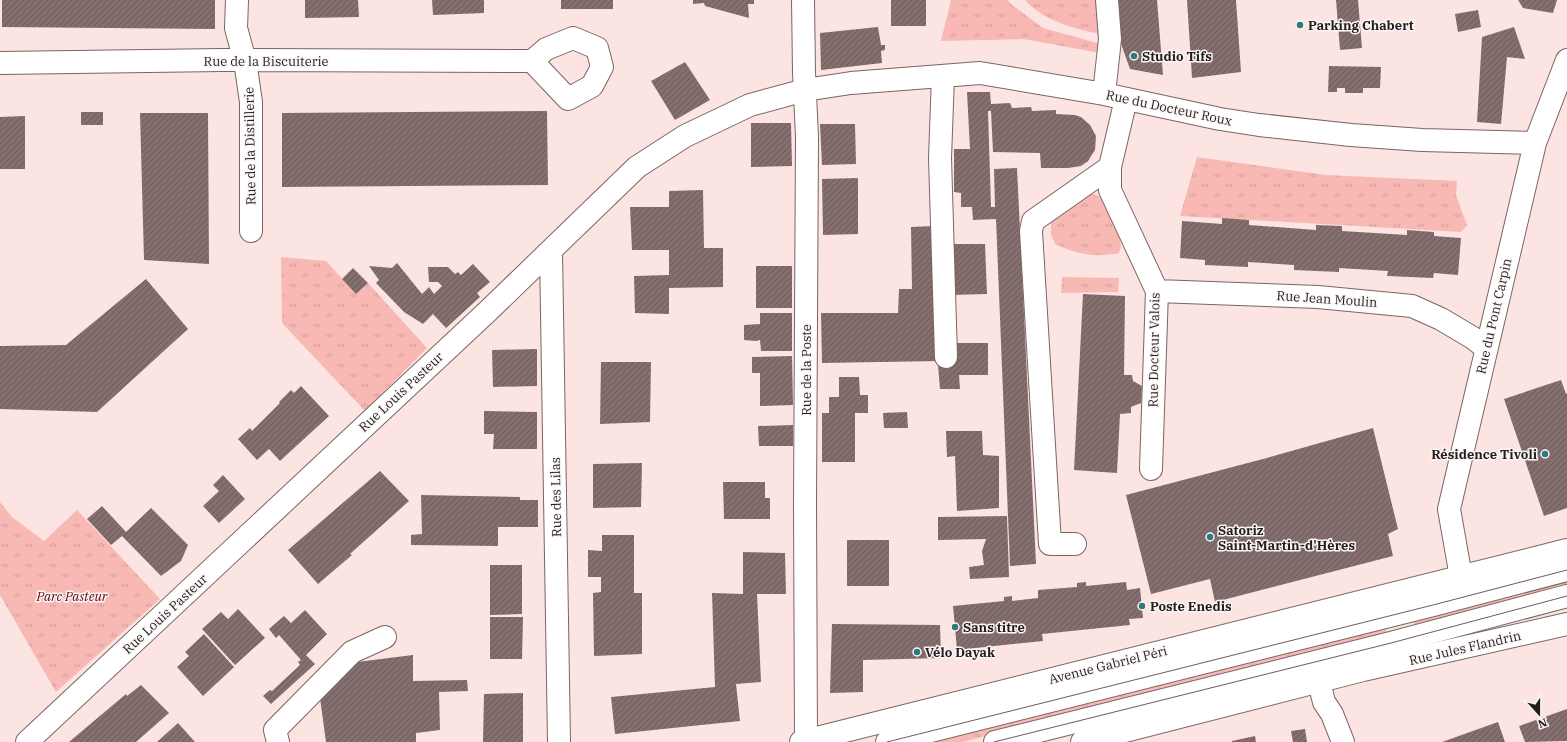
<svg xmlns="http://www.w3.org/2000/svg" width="1567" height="742" viewBox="0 0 1567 742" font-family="'IBM Plex Serif',serif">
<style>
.grass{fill:url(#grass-tufts)}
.building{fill:url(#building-hatch)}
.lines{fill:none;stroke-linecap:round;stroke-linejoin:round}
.minor-casing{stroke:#7a6563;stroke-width:24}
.major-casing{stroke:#7a6563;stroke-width:24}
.minor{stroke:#fff;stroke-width:22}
.major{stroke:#fff;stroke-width:22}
.tram{stroke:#6b5d5c;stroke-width:1}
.poi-dot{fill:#30797c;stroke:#fbf6f6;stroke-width:1.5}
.labels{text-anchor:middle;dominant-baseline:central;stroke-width:3;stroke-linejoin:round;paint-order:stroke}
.poi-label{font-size:13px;font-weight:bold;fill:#251c1c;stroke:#fbf6f6;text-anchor:start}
.street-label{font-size:13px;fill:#251c1c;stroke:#fbf6f6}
.park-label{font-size:13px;font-style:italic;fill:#5d000c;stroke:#fbf6f6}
</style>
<defs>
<pattern id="grass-tufts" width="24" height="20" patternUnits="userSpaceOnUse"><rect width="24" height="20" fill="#f8b9b5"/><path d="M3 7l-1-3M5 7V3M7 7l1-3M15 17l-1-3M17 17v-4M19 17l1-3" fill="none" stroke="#d49e9b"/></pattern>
<pattern id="building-hatch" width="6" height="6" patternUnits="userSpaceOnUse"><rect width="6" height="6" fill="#856f6e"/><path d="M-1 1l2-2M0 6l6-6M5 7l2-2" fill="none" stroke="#6d5a5a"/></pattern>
</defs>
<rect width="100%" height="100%" fill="#fce4e2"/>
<path class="grass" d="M951 0H1008L1011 4 1043 28 1101 44 1100 53 1024 39 941 41Z
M1025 0H1104L1108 35C1081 31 1044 22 1025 0Z
M1197 157 1326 175 1457 181 1456 195 1467 225 1461 232 1180 216Z
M1090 193 1103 198 1120 240 1121 246 1119 253C1096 258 1076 254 1055 244L1051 234V220Z
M281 257 326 261 356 294 368 283 427 348 365 411 282 323Z
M1062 277 1119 278 1118 292 1061 293Z
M0 502 12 517 44 541 77 510 160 599 56 692 0 595Z
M1567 574V587L1415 626 1412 614Z
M1384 622 1387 633 963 742H915Z"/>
<path class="building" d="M2 0H215V29L2 27Z
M305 0H358L359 17 305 18Z
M432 0H484V13L433 15Z
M561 0H613V9H561Z
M693 0H754V4H748L749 18 705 6 704 3 693 4Z
M891 0H926V26H891Z
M1117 0H1157L1163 75 1130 69 1120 41Z
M1187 0H1236L1241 72 1192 78Z
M1336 0H1358L1362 48 1340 50Z
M1518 0H1557L1553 13 1523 8Z
M1478 10 1481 27 1458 32 1455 14Z
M878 27 881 45H885V50L881 51 882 63 821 70 820 33Z
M1514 27 1525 59 1507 57 1501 124 1477 122 1482 37Z
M685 62 710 100 675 120 651 81Z
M1329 66 1381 67 1380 88H1363V93H1345V88H1337V92H1328Z
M967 92H990L991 104 1010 103 1012 108 1031 107 1032 111 1056 110V114L1075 115 1081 117 1090 125 1096 136 1095 150 1088 161 1081 166 1068 168H1041L1040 153 993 152 991 111H988L991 207H995L994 169 1017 168 1036 564 1010 566 996 219 973 220 972 207H961V193L954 192V149H970Z
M547 111 548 185 282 187V113Z
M81 112H103V125H81Z
M140 113H208L209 264 144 260Z
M25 116V169H0V117Z
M751 123H791L792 166 751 167Z
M820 124H855L856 164 822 165Z
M858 178V234L823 235 822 179Z
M703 190 704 248H723V287L669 288V314L635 313 634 276 669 275V250H632L630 207H669V191Z
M1222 218 1249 220V225L1316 230V225L1342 226V231L1407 235V230L1434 232V236L1461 238 1458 275 1434 273 1433 278 1387 276 1388 271 1339 268V272L1294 270V265L1248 262V267L1205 265V260L1180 258 1182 221 1222 224Z
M934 226 939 361 822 363 821 313H898L899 289H912L911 227Z
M950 244H985L987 294 951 295Z
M397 263 422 294 429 287 434 294 442 286 438 282H429L428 267H448L455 274 458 272 461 275 473 264 490 282 477 293 480 297 446 328 433 314 423 324 404 312 376 283 379 280 369 266 392 268Z
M756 266H792V308H756Z
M353 268 368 283 356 294 342 279Z
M146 279 188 329 97 412 0 409V346L66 345Z
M1083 294 1125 296 1124 375H1132L1133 381 1142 386 1141 403 1131 407V413L1120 414 1117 473 1074 470Z
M760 313H792V351H761L760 340 756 341 744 340V325L760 324Z
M952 343H988V375H959L960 389H940L938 365H953Z
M537 349V386L493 387 492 350Z
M792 356 793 405 760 406V373H752V357Z
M601 362H651L650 422 600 424Z
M839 377H859L860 395H868V413H855V462H822V413H829V397H839Z
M1561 380 1566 394 1567 393V508L1544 516 1504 399Z
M301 386 329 416 280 461 269 449 257 460 238 439 250 428 252 431 280 403 279 402 291 390 294 393Z
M484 411 537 412V449H493L494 434H484Z
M907 412 908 428H884L883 413Z
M793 425V446H759L758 426Z
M1373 428 1398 529 1388 534 1393 556 1215 602 1210 579 1151 594 1126 495 1263 459Z
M946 431H982L983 455 999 456V508L957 511 955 456 947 457Z
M642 463 641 507 593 508V464Z
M380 471 409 501 350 554 352 555 318 584 288 550Z
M223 475 245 499 219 523 203 506 219 491 213 485Z
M723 482H765V498H770V519H724Z
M421 495 520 497V500H538V527H498V546L411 545V535L422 534Z
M102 506 126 532 151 508 188 545 181 561 161 576 122 536 111 545 87 519Z
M1007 516 1009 577 970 579 969 567 984 565 982 551 986 539 938 540V517Z
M602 535H634V593H642V654L594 656 593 593 601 592V577H588V550L602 551Z
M847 540H889V586H847Z
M743 552 785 553 786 594H757L761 682 736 684 740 721 615 734 611 697 715 687 712 593 743 594Z
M490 565H522V614L490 615Z
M1086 582V586L1126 582 1127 590 1140 588 1143 618 1129 619 1130 625 1042 634 1043 641 957 650 953 606 1004 601V597L1012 596V601L1038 598V590L1077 587V583Z
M238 609 265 638 235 665 202 629 221 612 228 619Z
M305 610 327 634 306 655 315 664 271 704 263 696 270 690 272 691 300 665 298 662 301 660 279 635 276 638 269 629 284 616 291 623Z
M490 617H523L522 659H490Z
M832 624 940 625 941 658 863 660V692L830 693Z
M204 634 234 667 203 696 177 667 189 656 185 652Z
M413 655V681L467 680 468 691 439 692 440 730 416 733V742H326L320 698 357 662Z
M141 685 169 713 136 742H69L126 694 127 696Z
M523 693V742H483L484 694Z
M1567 709V741L1525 742 1519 726Z
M1498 722 1505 742H1442Z
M178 723 195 742H157Z
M1305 729 1307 742H1293L1291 731Z
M1255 736 1256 742H1232V741Z"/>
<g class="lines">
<g class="minor-casing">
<path id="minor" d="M237 0 236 28 245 61 251 102V231
M803 0 804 72 807 137 805 504 806 741
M573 38 597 48 602 67 592 86 568 99 532 61 546 49Z
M0 63 222 60 532 61
M943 76 940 158 946 357
M1104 94 1110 39 1107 0
M1126 99 1110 167V190L1157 291 1151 469
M551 251 559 742
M1157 291 1318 297 1412 306 1441 319 1473 338 1486 348
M1075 544H1050L1031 231 1033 221 1110 167
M1461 577 1449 509 1535 143 1567 60
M1319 682 1324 702 1332 714 1343 742
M27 742 488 311 637 167 685 136 750 105 805 90 851 83 980 73 1104 94 1220 119 1259 125 1351 135 1422 140 1535 143
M278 742 275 730 352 652 385 637
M887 742 1433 605 1567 570
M995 742 1391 643 1567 596"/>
</g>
<g class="major-casing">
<path id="major" d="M801 742 1567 550
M1082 742 1363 670 1567 624"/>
</g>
<use href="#minor" class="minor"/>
<use href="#major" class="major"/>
<path class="tram" d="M887 742 1433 605 1567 570
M994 742 1391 643 1567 596"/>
</g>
<g class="poi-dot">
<circle cx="1300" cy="25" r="4"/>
<circle cx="1134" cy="56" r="4"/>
<circle cx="1545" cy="454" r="4"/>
<circle cx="1210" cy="537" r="4"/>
<circle cx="1142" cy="606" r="4"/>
<circle cx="955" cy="627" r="4"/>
<circle cx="917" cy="652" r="4"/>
</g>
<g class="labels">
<g class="poi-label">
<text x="1308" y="25">Parking Chabert</text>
<text x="1142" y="56">Studio Tifs</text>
<text x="1537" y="454" text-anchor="end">Résidence Tivoli</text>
<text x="1218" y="530">Satoriz<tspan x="1218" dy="15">Saint-Martin-d'Hères</tspan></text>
<text x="1150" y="606">Poste Enedis</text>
<text x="963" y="627">Sans titre</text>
<text x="925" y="652">Vélo Dayak</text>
</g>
<g class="street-label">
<text x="266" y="61">Rue de la Biscuiterie</text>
<text transform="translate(1169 108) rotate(12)">Rue du Docteur Roux</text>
<text transform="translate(250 146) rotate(-91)">Rue de la Distillerie</text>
<text transform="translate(1327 299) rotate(4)">Rue Jean Moulin</text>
<text transform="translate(1494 316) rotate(-77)">Rue du Pont Carpin</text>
<text transform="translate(1154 350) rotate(-89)">Rue Docteur Valois</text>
<text transform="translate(806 370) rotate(-90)">Rue de la Poste</text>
<text transform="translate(401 392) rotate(-43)">Rue Louis Pasteur</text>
<text transform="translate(556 497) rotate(-91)">Rue des Lilas</text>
<text transform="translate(165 614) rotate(-43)">Rue Louis Pasteur</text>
<text transform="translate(1465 648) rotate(-13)">Rue Jules Flandrin</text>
<text transform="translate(1108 665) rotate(-14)">Avenue Gabriel Péri</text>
</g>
<g class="park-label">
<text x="72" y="596">Parc Pasteur</text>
</g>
</g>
<g transform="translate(1539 714) rotate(159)" stroke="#fbf6f6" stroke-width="3" paint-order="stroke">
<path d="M0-3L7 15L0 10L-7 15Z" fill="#251c1c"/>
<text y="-6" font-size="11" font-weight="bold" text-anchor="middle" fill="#251c1c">N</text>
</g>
</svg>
